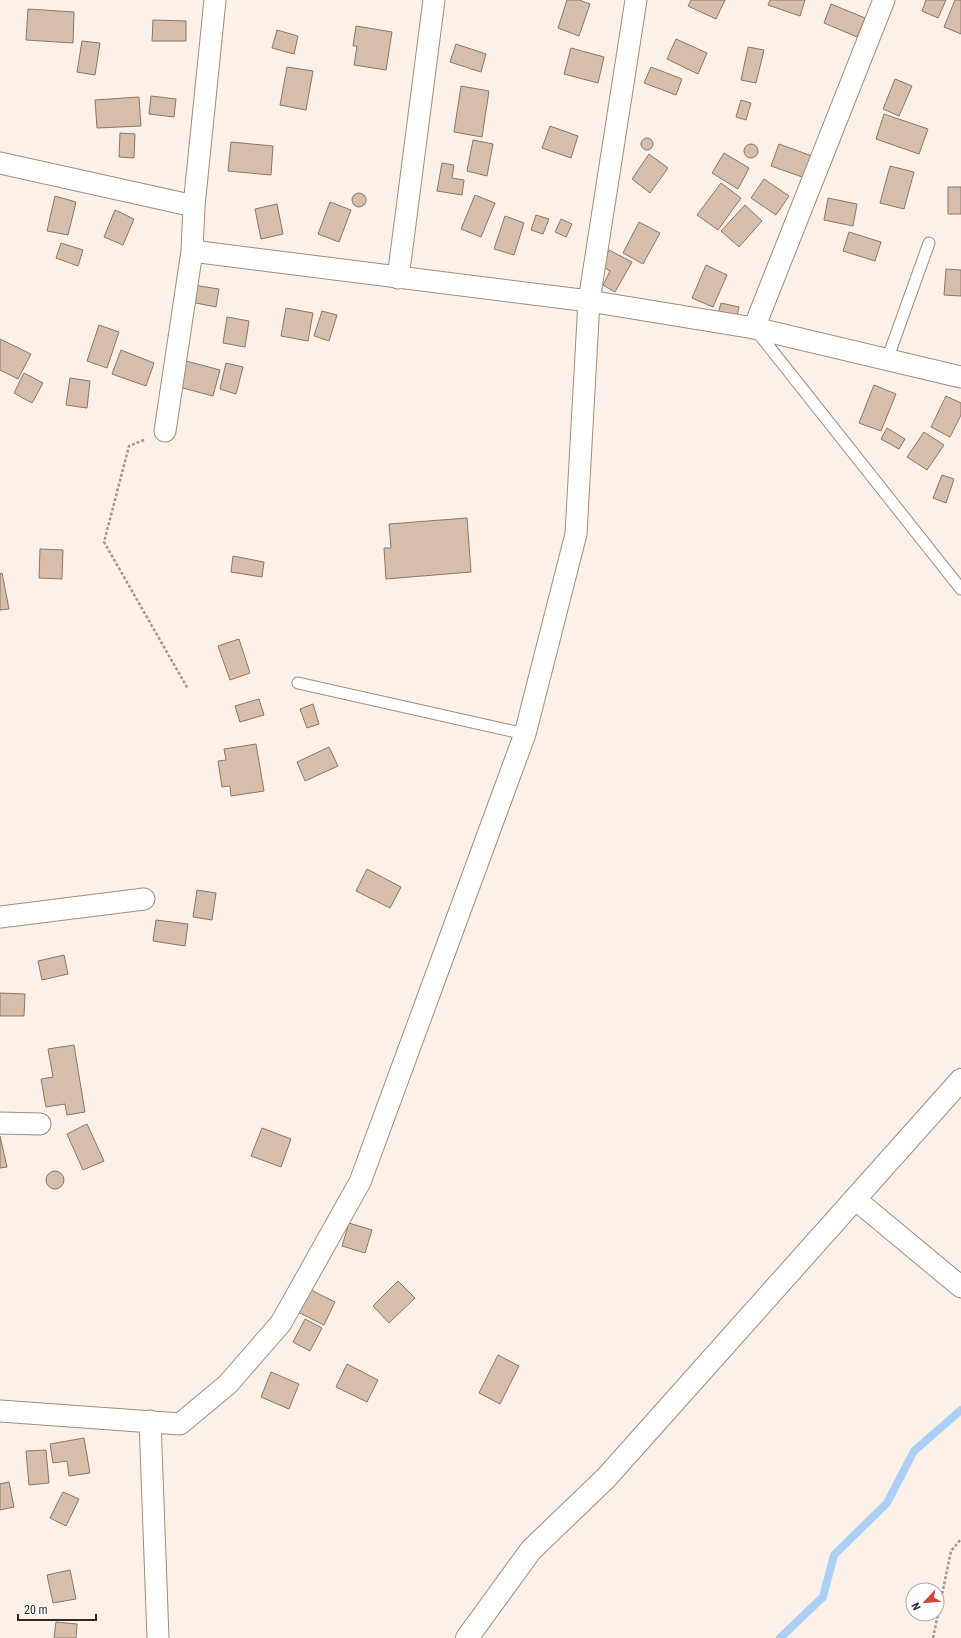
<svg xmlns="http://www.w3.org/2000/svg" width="961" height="1638" viewBox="0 0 961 1638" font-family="'Roboto Condensed',sans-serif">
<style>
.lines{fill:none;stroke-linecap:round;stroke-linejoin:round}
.stream{stroke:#aad0f7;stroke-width:8}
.building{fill:#d6beaa;stroke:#8c7664}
.service-casing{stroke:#a28c79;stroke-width:13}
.minor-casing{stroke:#a28c79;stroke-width:23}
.tertiary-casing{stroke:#a28c79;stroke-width:24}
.path{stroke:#a29991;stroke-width:2.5;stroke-dasharray:3 2;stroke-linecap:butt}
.service{stroke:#fff;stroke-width:11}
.minor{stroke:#fff;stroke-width:21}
.tertiary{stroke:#fff;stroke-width:22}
</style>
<rect width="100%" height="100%" fill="#fbf1e9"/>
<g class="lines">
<path class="stream" d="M780 1638 823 1597 834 1555 887 1503 914 1451 961 1410"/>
</g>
<path class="building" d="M567 0H579L590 4 579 36 558 28Z
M691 0H725L716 19 688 6Z
M770 0H805L800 16 768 5Z
M926 0H946L938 18 922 11Z
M955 0H961V34L944 27Z
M831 4 865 18 857 37 824 23Z
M28 9 74 12 73 43 26 40Z
M153 20 186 21V41H152Z
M356 26 392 32 386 70 354 65 357 46H353Z
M277 30 298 36 294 54 272 48Z
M676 39 707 53 698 74 667 59Z
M82 41 100 43 95 75 77 72Z
M456 44 486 54 481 72 450 62Z
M748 47 764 50 756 83 741 80Z
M571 48 604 57 598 83 564 74Z
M287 67 313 71 306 110 280 105Z
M651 67 682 79 676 95 644 83Z
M895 79 912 86 899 116 883 109Z
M461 86 489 91 482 137 454 132Z
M151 96 176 99 174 117 149 114Z
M139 97 141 126 97 128 95 100Z
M741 100 751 103 746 120 736 117Z
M884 114 928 129 919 154 876 139Z
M550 126 578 136 571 158 542 148Z
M120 133 135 134 134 158 119 157Z
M641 144a6 6 0 1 1 12 0a6 6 0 1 1-12 0Z
M473 140 493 144 487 176 467 171Z
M231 142 273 146 271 175 228 171Z
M779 144 812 156 805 178 771 166Z
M744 151a7 7 0 1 1 14 0a7 7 0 1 1-14 0Z
M724 153 749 168 738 189 712 173Z
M649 154 668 168 650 193 632 179Z
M442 163 454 165 452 178 464 180 462 195 437 191Z
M890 166 914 172 904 209 880 203Z
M764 179 789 196 776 215 751 198Z
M721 183 741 198 718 230 697 215Z
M948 187H961V214H948Z
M352 200a7 7 0 1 1 14 0a7 7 0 1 1-14 0Z
M475 195 495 203 481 237 461 229Z
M55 196 76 202 68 235 47 231Z
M828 198 857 204 853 226 824 220Z
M330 202 351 210 339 242 318 234Z
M277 204 283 234 261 239 255 209Z
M745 205 762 221 739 247 721 231Z
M115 210 134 219 123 245 104 237Z
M536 215 549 219 543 234 531 230Z
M505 216 524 223 514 255 494 249Z
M561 219 572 224 566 237 555 232Z
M639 222 660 233 643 264 623 253Z
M849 232 881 242 875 261 843 251Z
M61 243 83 250 78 266 56 258Z
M609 250 632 262 615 292 603 285 610 271 601 266Z
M706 265 727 275 713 307 692 298Z
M946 269 961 270V296L944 295Z
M193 285 219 289 216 307 191 302Z
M721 303 739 307 736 320 718 314Z
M286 308 313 313 308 341 281 336Z
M322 311 337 315 329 341 314 336Z
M227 317 249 321 245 347 223 343Z
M99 325 119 332 107 368 87 361Z
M0 339 31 354 18 379 0 370Z
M121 350 154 363 146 386 112 374Z
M186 361 220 370 213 396 179 387Z
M226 363 243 367 236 394 220 389Z
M24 373 43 383 32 403 14 393Z
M70 378 90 381 87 408 66 405Z
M874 385 896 394 881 431 859 423Z
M946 396 961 403V415L950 437 931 427Z
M887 428 905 439 899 449 881 439Z
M924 432 944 445 927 470 907 457Z
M942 475 954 479 946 503 933 498Z
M467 518 471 572 386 579 384 548H391L389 524Z
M40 549 63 550 62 579 39 578Z
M233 556 264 562 262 577 231 572Z
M2 573 9 609 0 610V574Z
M239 639 250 673 230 680 218 646Z
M259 699 264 715 240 722 235 706Z
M313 704 319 724 307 728 300 709Z
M256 744 264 791 231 796 230 786 222 787 218 761 226 760 224 749Z
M329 747 338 766 305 781 297 762Z
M367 869 401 887 390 908 356 891Z
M197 890 216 893 212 920 193 917Z
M156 920 188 924 185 946 153 941Z
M64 955 68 974 42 980 38 961Z
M0 993 25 994 24 1016H0Z
M74 1045 85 1112 67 1115 65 1104 46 1107 41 1079 53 1077 48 1049Z
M87 1124 104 1161 83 1170 67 1134Z
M262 1128 291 1139 281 1167 251 1156Z
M0 1136 7 1167 0 1168Z
M46 1180a9 9 0 1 1 18 0a9 9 0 1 1-18 0Z
M349 1223 372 1230 365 1253 342 1246Z
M398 1281 415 1298 389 1323 373 1306Z
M305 1287 335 1302 324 1325 294 1310Z
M305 1319 322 1328 310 1351 293 1342Z
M498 1355 519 1366 500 1404 479 1393Z
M347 1364 378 1380 367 1402 336 1387Z
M271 1372 299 1384 289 1409 261 1397Z
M84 1438 90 1473 69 1476 67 1461 53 1463 50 1444Z
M46 1450 49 1483 29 1485 26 1451Z
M9 1482 14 1507 0 1510V1484Z
M63 1492 79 1499 66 1526 50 1518Z
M70 1570 76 1599 53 1603 47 1575Z
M56 1622 77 1624 76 1638H54Z"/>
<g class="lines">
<g class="service-casing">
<path id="service" d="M755 329 961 589
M887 360 929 243
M298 683 525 734"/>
</g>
<g class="minor-casing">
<path id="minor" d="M0 163 194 206
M192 251 589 301 754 328 961 377
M398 278 434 0
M754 328 884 0
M165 431 192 251 194 206 215 0
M0 917 144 899
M0 1123 40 1124
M855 1199 961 1287
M0 1411 180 1424 228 1384 281 1323 360 1182 525 734 576 534 589 301 636 0
M150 1421 158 1638"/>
</g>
<g class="tertiary-casing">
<path id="tertiary" d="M467 1638 531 1550 606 1478 961 1080"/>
</g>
<path class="path" d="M144 440 129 446 104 542 188 689
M933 1638 951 1551 961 1539"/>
<use href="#service" class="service"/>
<use href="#minor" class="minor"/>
<use href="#tertiary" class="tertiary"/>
</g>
<g transform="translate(925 1602) rotate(244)"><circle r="19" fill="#ffffff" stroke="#ada9a6"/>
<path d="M0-3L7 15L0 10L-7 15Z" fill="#d34539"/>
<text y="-6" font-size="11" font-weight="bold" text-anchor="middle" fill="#312821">N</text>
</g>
<path d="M18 1614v6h78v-6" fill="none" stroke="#312821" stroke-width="2"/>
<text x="24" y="1614" font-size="12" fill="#312821" stroke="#ffffff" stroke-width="3" paint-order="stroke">20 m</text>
</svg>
